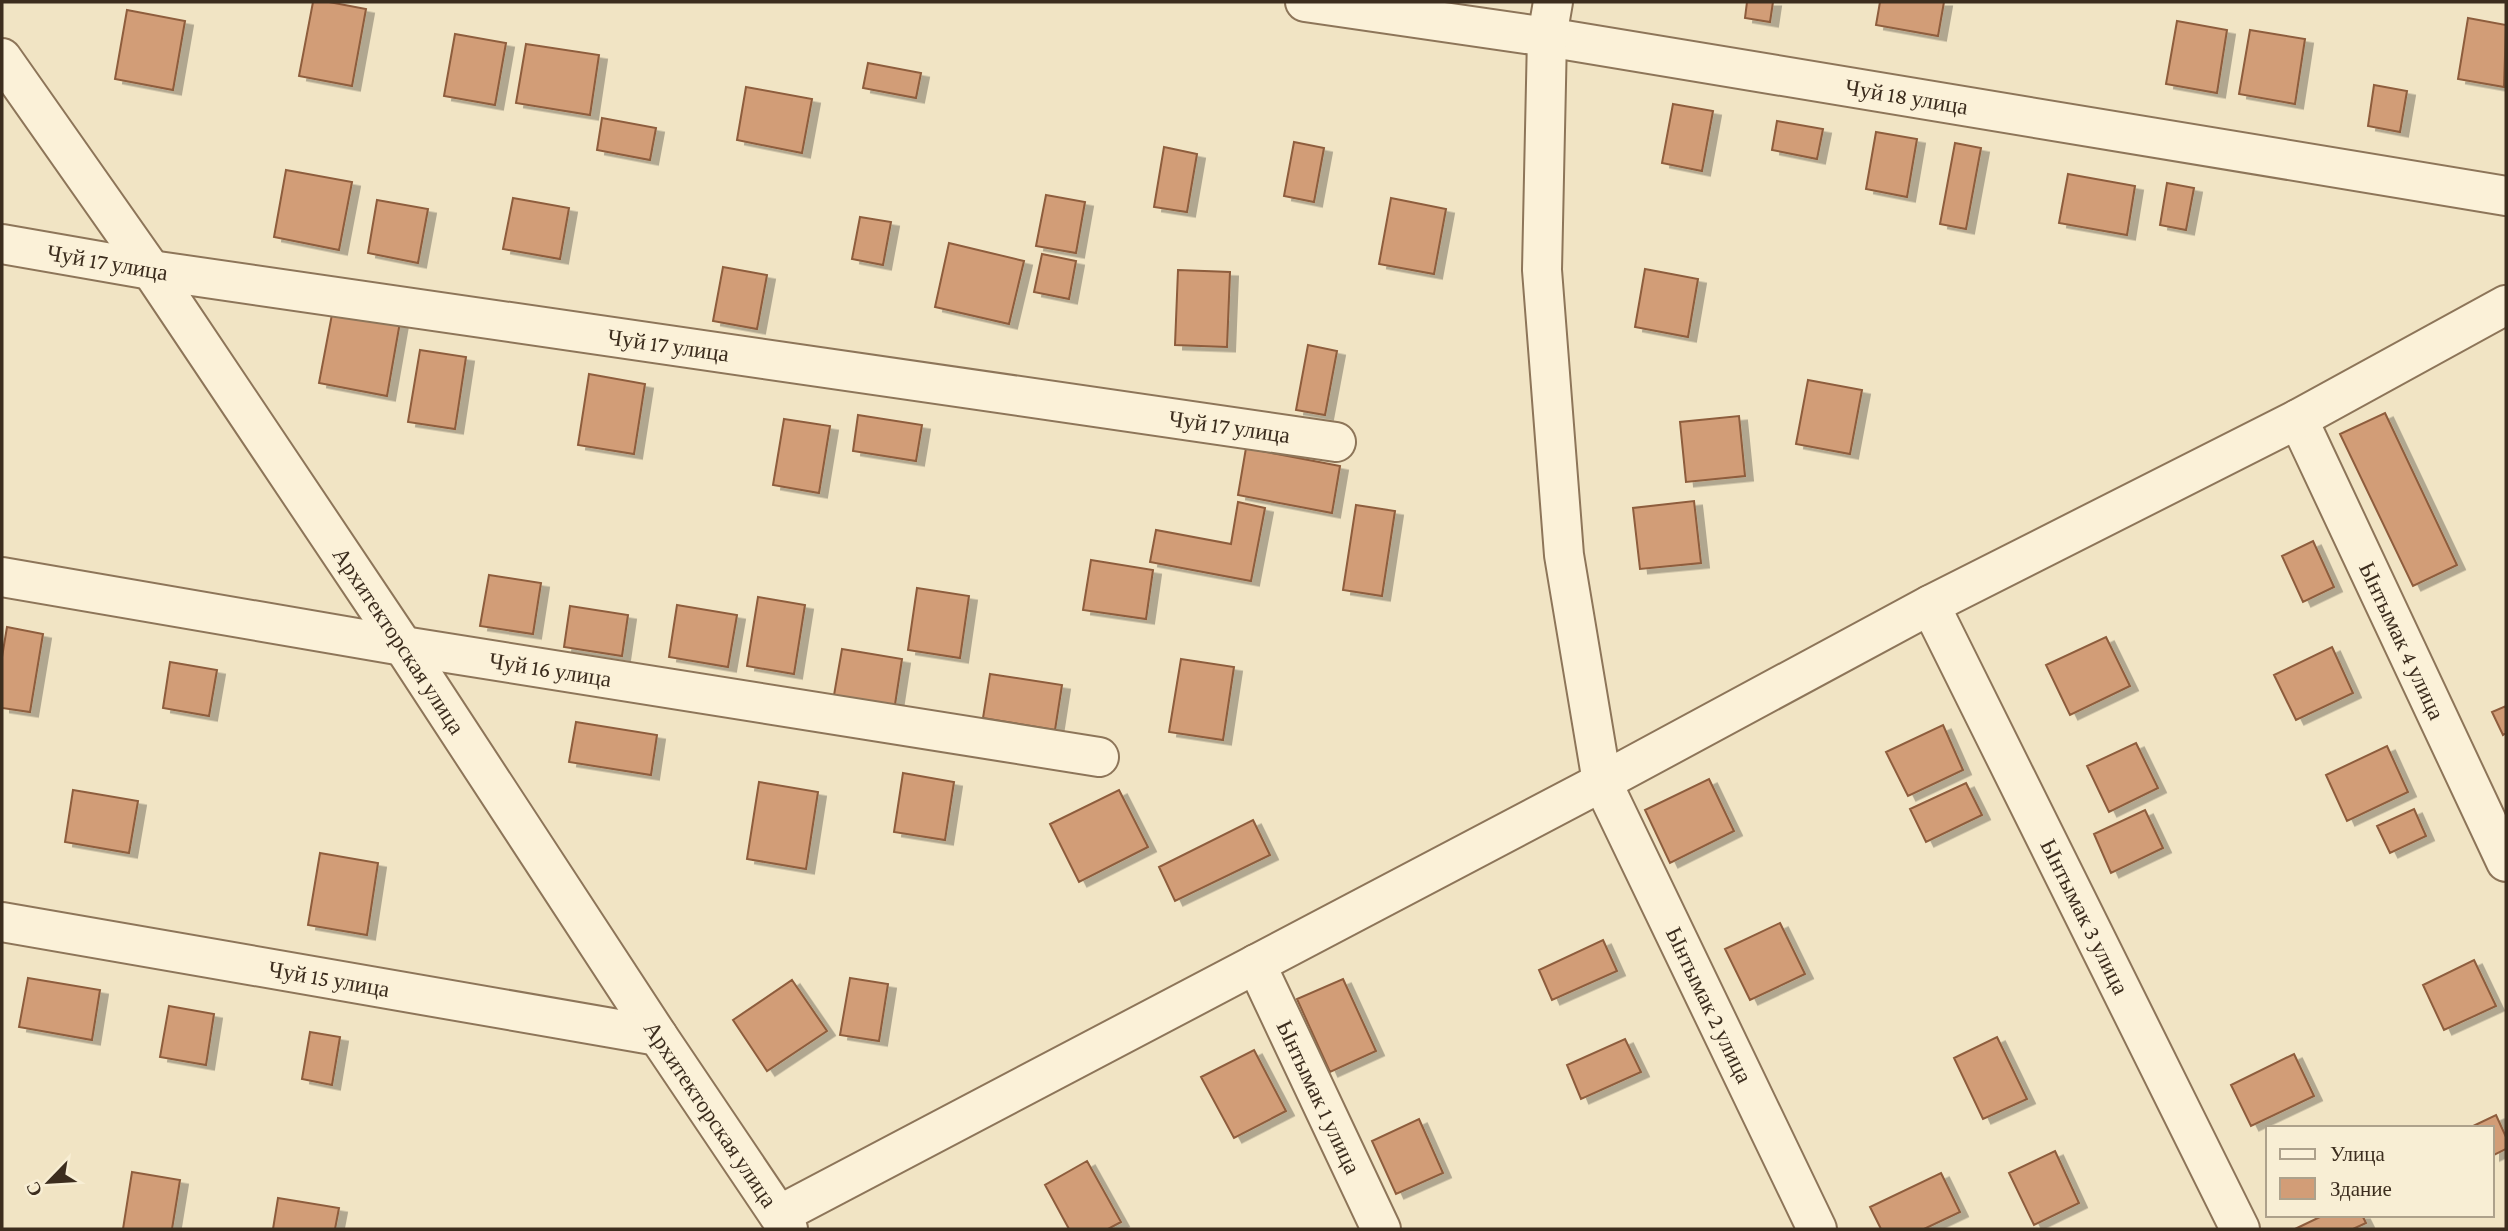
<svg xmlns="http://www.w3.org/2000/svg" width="2508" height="1231" viewBox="0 0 2508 1231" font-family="'Crimson Pro',serif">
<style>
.building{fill:#d29d77;stroke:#8e5d3d;stroke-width:2;filter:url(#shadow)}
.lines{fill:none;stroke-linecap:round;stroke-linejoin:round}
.minor-casing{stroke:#8d7559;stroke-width:42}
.minor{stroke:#fbf1d8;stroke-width:38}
.labels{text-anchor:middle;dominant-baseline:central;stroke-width:5;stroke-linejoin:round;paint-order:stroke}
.street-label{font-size:23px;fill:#3c2d1e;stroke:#f8eed4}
</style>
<defs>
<filter id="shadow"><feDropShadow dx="8" dy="4.5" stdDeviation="0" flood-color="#0004"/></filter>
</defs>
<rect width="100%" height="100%" fill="#f1e4c4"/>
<path class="building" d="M313 2H329L366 9 352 86 299 76Z
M1747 2H1773L1770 22 1745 18Z
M1880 2H1944L1938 36 1876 25Z
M127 10 185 21 173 90 115 79Z
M2468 18 2506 25 2504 87 2458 79Z
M2177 21 2227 30 2217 93 2166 84Z
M2250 30 2305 39 2295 104 2239 94Z
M455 34 506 43 495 105 444 96Z
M526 44 599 55 590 115 516 103Z
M868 63 921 73 916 98 863 88Z
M2374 85 2407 91 2400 132 2368 126Z
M746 87 812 99 802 153 737 140Z
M1673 104 1713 111 1702 171 1662 163Z
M602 118 656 128 650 160 597 150Z
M1777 121 1823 129 1817 159 1772 150Z
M1876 132 1917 139 1907 197 1866 189Z
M1294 142 1324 148 1314 202 1284 196Z
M1955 143 1981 148 1966 229 1940 224Z
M1164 147 1197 154 1187 212 1154 207Z
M286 170 352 182 339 250 274 237Z
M2068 174 2135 186 2127 235 2059 223Z
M2167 183 2194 188 2186 230 2160 225Z
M1046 195 1085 202 1076 253 1036 246Z
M513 198 569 208 560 259 503 249Z
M1391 198 1446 209 1434 274 1379 264Z
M377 200 428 209 418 263 368 253Z
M860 217 891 222 883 265 852 259Z
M949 243 1024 261 1009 324 935 307Z
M1042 254 1076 261 1069 299 1034 292Z
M723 267 767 275 757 329 713 321Z
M1645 269 1698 279 1688 337 1635 327Z
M1178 270 1230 272 1227 347 1175 345Z
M333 309 400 322 387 396 319 383Z
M1308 345 1337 351 1325 415 1296 410Z
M420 350 466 357 455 429 408 422Z
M589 374 645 384 634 454 578 445Z
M1808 380 1862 390 1850 454 1796 444Z
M2385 413 2457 565 2413 586 2340 434Z
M858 415 922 425 916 461 853 451Z
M1739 416 1745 476 1686 482 1680 422Z
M784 419 830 426 819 493 773 485Z
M1246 448 1340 466 1332 513 1238 495Z
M1694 501 1701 563 1640 569 1633 508Z
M1238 502 1265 508 1251 581 1150 562 1156 530 1231 544Z
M1356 505 1395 511 1382 596 1343 590Z
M2313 541 2334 587 2303 602 2282 556Z
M1091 560 1153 570 1146 619 1083 610Z
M489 575 541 583 533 634 480 626Z
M917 588 969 596 960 658 908 650Z
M758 597 805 605 794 674 747 666Z
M677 605 737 615 728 667 669 657Z
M570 606 628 615 622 656 564 647Z
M7 627 43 634 30 712 2 708V657Z
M2106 637 2130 686 2070 715 2046 665Z
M2332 647 2353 693 2296 720 2274 675Z
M842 649 902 659 894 711 833 701Z
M1181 659 1234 667 1223 740 1169 732Z
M170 662 217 670 209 716 163 708Z
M990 674 1062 685 1055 730 983 718Z
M2506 706V733L2503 735 2492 712Z
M576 722 657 735 651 775 569 762Z
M1943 725 1963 770 1908 796 1886 752Z
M2136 743 2158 788 2109 812 2087 766Z
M2387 746 2408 792 2347 821 2326 775Z
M903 773 954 782 945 840 894 832Z
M1709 779 1734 831 1670 863 1645 810Z
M759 782 818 792 806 869 747 859Z
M1966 783 1982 815 1926 842 1910 809Z
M73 790 138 801 129 853 65 842Z
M1119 790 1148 847 1079 882 1050 824Z
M2414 809 2426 836 2390 853 2377 826Z
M2145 810 2163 848 2111 873 2094 834Z
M1253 820 1270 855 1175 901 1159 867Z
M320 853 378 863 367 935 308 925Z
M1780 923 1805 974 1750 1000 1725 949Z
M1603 940 1617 971 1552 1000 1539 970Z
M2474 960 2496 1006 2444 1030 2423 985Z
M28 978 100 990 92 1040 19 1027Z
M850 978 888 984 879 1041 840 1035Z
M1343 979 1376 1051 1330 1072 1297 999Z
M792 980 827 1031 767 1071 733 1020Z
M169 1006 214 1014 206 1065 160 1057Z
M310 1032 340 1037 332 1085 302 1079Z
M1997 1037 2027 1099 1983 1119 1954 1058Z
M1625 1039 1641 1072 1581 1099 1567 1065Z
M1254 1050 1286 1111 1234 1138 1201 1077Z
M2294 1054 2314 1096 2251 1126 2231 1085Z
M2496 1115 2506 1137V1149L2492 1156V1128H2469Z
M1419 1119 1443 1173 1396 1194 1372 1141Z
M2055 1151 2079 1203 2034 1225 2009 1173Z
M1087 1161 1121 1222 1108 1229H1069L1045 1185Z
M132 1172 180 1180 172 1229H123Z
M1941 1173 1960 1212 1924 1229H1881L1870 1207Z
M278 1198 339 1208 335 1229H273Z
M2324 1215H2362L2366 1223 2353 1229H2295Z"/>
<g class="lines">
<g class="minor-casing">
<g id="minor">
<path id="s1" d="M1305 2 1547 37 2506 196"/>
<path id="s2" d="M1553 2 1547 37 1542 270 1564 555 1602 782 1817 1229"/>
<path id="s3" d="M2 58 151 270 403 646 658 1036 788 1229"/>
<path id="s4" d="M2 244 151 270 1336 442"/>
<path id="s5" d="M2298 419 2506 862"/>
<path id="s6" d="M2 577 403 646 1099 757"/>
<path id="s7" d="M1930 605 2240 1229"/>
<path id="s8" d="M2 922 658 1036"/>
<path id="s9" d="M1256 964 1381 1229"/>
<path d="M779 1215 1602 782 1930 605 2298 419 2506 305"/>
</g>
</g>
<use href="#minor" class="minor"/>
</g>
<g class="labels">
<g class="street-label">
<text stroke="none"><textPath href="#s1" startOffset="609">Чуй 18 улица</textPath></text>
<text stroke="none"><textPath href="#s4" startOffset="107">Чуй 17 улица</textPath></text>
<text stroke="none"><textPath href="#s4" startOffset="674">Чуй 17 улица</textPath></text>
<text stroke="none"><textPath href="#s4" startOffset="1241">Чуй 17 улица</textPath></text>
<text stroke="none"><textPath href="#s5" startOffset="245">Ынтымак 4 улица</textPath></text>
<text stroke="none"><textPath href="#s3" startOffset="705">Архитекторская улица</textPath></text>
<text stroke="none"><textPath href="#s6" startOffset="556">Чуй 16 улица</textPath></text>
<text stroke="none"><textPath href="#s7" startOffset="348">Ынтымак 3 улица</textPath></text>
<text stroke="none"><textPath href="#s8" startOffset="332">Чуй 15 улица</textPath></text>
<text stroke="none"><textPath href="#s2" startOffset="1032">Ынтымак 2 улица</textPath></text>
<text stroke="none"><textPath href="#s9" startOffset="147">Ынтымак 1 улица</textPath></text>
<text stroke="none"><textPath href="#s3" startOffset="1272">Архитекторская улица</textPath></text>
</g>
</g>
<rect width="2508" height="1231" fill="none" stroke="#3c2d1e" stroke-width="7"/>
<rect x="2266" y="1126" width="228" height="91" fill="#f8eed4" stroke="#ada18b" stroke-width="2"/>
<rect x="2280" y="1149" width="35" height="10" fill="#fbf1d8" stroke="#ada18b" stroke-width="2"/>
<text x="2330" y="1161" font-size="21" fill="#3c2d1e">Улица</text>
<rect x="2280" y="1178" width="35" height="21" fill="#d29d77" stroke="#ada18b" stroke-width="2"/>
<text x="2330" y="1196" font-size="21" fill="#3c2d1e">Здание</text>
<g transform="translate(49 1182) rotate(245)" stroke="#f8eed4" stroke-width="5" paint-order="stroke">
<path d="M0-5L12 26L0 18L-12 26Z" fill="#3c2d1e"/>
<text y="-10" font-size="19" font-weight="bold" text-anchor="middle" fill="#3c2d1e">С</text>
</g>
</svg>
